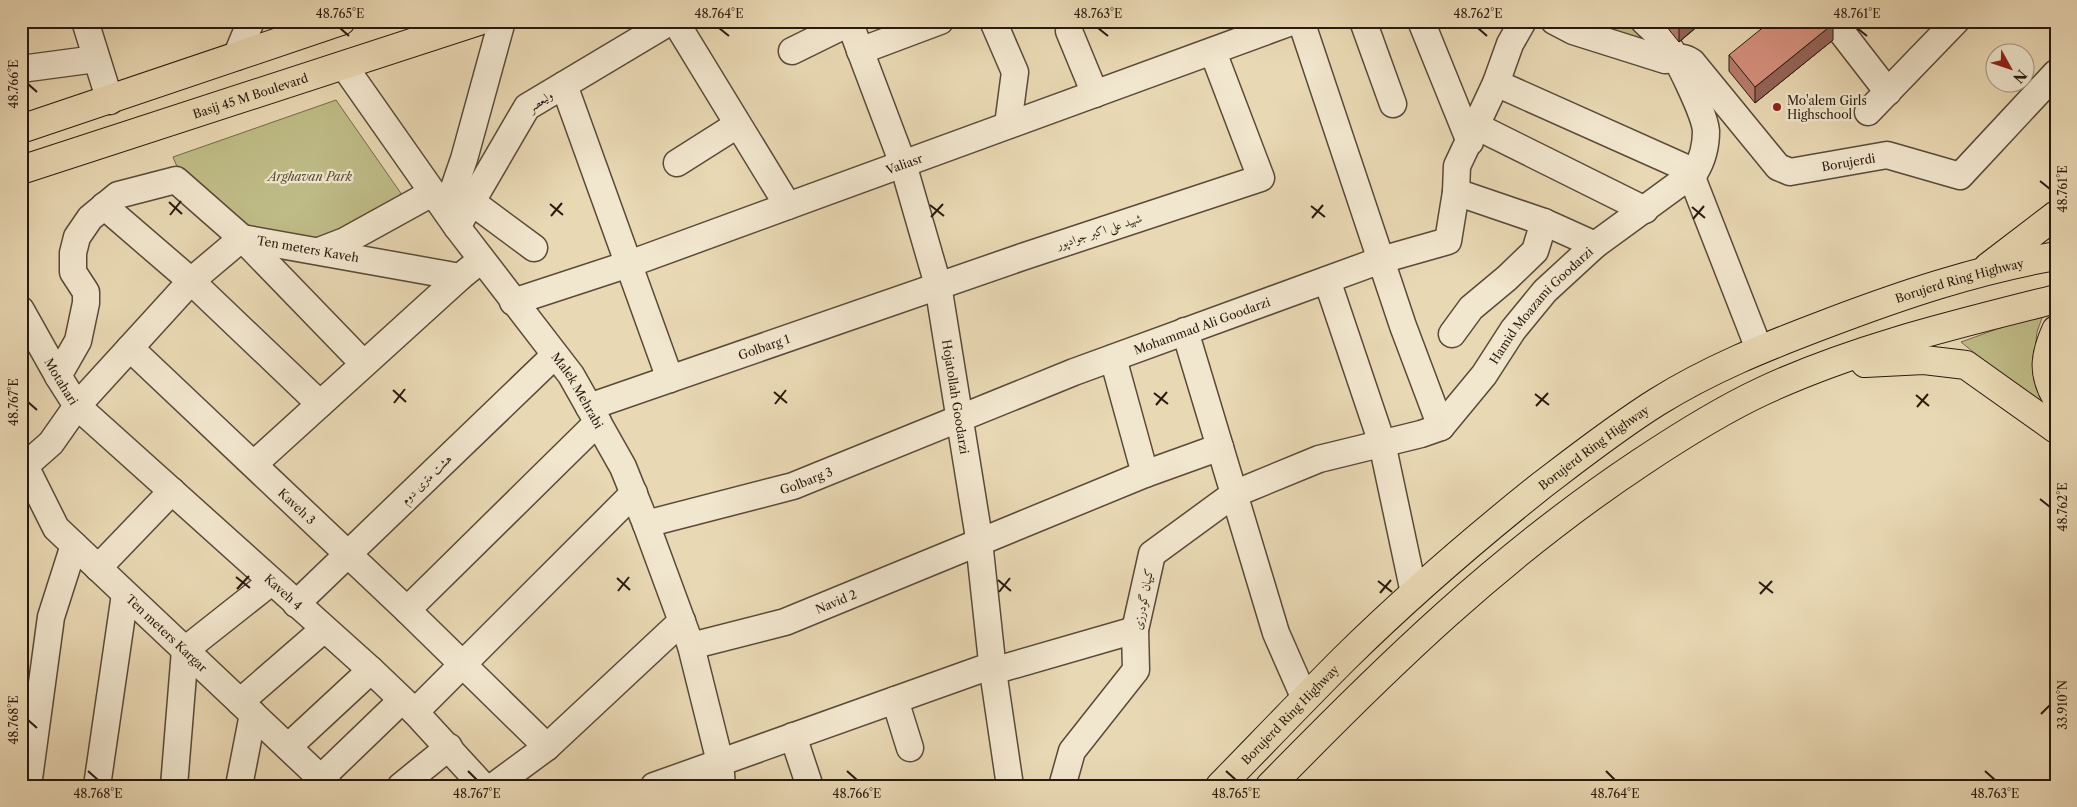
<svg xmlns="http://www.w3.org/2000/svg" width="2077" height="807" viewBox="0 0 2077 807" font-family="'Libre Caslon Text',Amiri,serif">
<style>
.green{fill:#bfbc87;stroke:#746b4a}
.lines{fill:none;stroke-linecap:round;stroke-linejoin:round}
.minor-casing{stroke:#594a38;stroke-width:29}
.major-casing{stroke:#291a0e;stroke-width:30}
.highway-casing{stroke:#291a0e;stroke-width:30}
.minor{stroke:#f1e6ce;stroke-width:26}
.major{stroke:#e9d8b4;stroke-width:28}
.highway{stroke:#e9d8b4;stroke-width:28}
.wall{fill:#b77b6c;stroke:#291a0e}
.shaded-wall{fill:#956458;stroke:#291a0e}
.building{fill:#d58f7e;stroke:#291a0e}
.ticks{fill:none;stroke:#291a0e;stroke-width:2}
.poi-dot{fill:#8f2418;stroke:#f1e6ce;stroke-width:2}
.labels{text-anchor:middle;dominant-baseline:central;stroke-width:4.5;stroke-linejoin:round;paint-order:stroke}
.street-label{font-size:12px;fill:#291a0e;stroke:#f1e6ce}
.poi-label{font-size:12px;fill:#291a0e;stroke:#f1e6ce;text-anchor:start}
.park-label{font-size:12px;font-style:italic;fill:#564b32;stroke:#f1e6ce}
.neatline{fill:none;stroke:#291a0e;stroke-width:2}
.ticks-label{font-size:12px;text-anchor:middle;fill:#291a0e}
</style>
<rect width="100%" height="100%" fill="#e9d8b4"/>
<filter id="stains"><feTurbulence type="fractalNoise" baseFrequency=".004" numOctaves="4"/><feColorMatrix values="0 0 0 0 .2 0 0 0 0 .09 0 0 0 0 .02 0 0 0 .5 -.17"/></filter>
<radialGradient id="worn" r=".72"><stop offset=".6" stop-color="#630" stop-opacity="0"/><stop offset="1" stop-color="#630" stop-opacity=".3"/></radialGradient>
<path class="green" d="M1566 21H1631L1647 35 1645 44Z
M336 100 407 202 339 236 301 242 251 233 183 181 173 157Z
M2044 312 2037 332 2034 361 2056 420 1961 342Z"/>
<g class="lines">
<g class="minor-casing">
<g id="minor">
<path d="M85 21 110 101"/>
<path d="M675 21 788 206"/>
<path id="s1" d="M849 21 903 164 938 285 978 532 993 671 1010 786"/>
<path d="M993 21 1015 72 1008 125"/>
<path d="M1301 21 1403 326 1441 427"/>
<path d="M1363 21 1393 104"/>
<path d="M1421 21 1470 142"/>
<path id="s2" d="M1554 21 1573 31 1665 60C1677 60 1680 54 1692 62L1778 167 1790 172 1887 155 1960 176 2056 73"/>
<path d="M1833 21 1888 92"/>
<path d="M1069 31 1095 94"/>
<path d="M792 51 849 23"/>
<path d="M860 51 940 21"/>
<path d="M236 57 251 21"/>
<path id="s3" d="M344 66 457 227 571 375 623 467 646 524 691 646 720 762 722 786"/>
<path d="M21 69 96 59"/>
<path d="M1496 83 1695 172"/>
<path d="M564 85 670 379"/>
<path d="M1868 112 1956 21"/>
<path d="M1476 126 1645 210"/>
<path d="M677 163 737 125"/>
<path d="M1691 175 1759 349"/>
<path d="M1456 192 1544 222 1595 245"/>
<path d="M472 202 534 248"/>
<path d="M104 206 191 281 320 404"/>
<path d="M446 211 464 159 502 21"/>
<path d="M457 227 527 107 671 21"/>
<path d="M319 251 345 241 432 193"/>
<path id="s4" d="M481 260 460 277 242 238 191 281 77 406 371 670 415 712 483 786"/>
<path d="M1327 280 1382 443 1414 593"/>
<path id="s5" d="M513 302 629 264 1294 21"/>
<path id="s6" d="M21 310 58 376 77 406 51 443 25 466 21 465"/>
<path d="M1185 331 1276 633 1305 699"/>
<path d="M1452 334 1471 308 1507 278 1535 251 1544 222"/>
<path id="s7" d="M130 348 407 610 547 747"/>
<path d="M1113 358 1145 474"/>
<path d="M58 376 78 341 86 303V292L73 272V253L77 237 90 218 118 195 176 180 242 238 363 363"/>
<path id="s8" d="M589 407 1025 256 1261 178 1213 52"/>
<path d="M254 464 460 277"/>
<path id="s9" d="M25 466 56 528 329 786"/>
<path id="s10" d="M646 524 793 486 1074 372 1381 260 1448 241 1456 192 1457 166 1496 83 1510 44 1523 21"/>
<path d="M98 568 172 491"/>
<path d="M296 604 555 355"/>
<path d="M407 610 598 422"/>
<path id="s11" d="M691 646 785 622 1145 474 1220 447"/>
<path d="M993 671 1135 630"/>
<path d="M895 700 910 748"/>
<path d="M240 702 324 629"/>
<path d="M415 712 634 493"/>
<path d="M793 736 809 784"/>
<path d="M288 747 371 670"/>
<path d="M321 778 402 700"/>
<path id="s12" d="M1063 783 1072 751 1136 670 1135 630 1152 554 1234 494 1319 459 1421 434 1441 427 1484 375 1513 330 1545 291 1595 245 1695 172C1703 159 1706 147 1706 131 1705 115 1677 56 1666 43 1659 35 1651 28 1644 21"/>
<path d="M28 786 51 617 74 545"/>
<path d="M97 786 125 594"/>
<path d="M174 786 185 650 271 582"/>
<path d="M239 786 253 714"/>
<path d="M401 786 449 747"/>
<path d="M494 786 547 747 682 621"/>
<path d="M654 786 993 665"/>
</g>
</g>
<g class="major-casing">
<g id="major">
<path d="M21 129 341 21"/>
<path id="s13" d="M21 170 479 21"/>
</g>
</g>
<g class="highway-casing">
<g id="highway">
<path d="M1988 267 2056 215"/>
<path d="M2056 330C2045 355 2042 372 2056 397"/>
<path d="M1865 363 1924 360 1966 365 2056 429"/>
<path id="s14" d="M1220 786C1261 744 1302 701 1344 659 1407 597 1473 540 1542 485 1580 456 1617 427 1657 402 1710 369 1765 347 1823 325 1899 296 1975 270 2056 256"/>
<path d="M1270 786C1387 666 1500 556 1640 463 1679 437 1720 411 1763 391 1855 348 1957 324 2056 299"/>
</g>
</g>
<use href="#minor" class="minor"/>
<use href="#major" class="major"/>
<use href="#highway" class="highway"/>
</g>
<path class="wall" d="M1662 21H1713L1707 26 1703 22 1679 42Z
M1833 40 1755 103 1729 71V55Z"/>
<path class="shaded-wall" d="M1685 21H1703L1679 42V26Z
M1707 21H1713L1707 26Z
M1833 24V40L1755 103V87Z"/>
<path class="building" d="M1676 21H1685L1679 26Z
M1771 21H1831L1833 24 1755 87 1729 55Z"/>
<path class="ticks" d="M340 28 349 36M719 28 729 36M1098 28 1108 36M1478 28 1487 36M1857 28 1867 36M28 84 37 92M2040 181 2050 189M169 202 182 214M550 204 563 215M930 205 944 216M1311 206 1325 217M1692 207 1705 218M170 215 181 201M551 216 562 203M931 217 943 204M1312 218 1323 205M1693 219 1704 206M393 390 406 402M774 392 787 403M1154 393 1168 404M1535 394 1549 405M1916 395 1929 406M28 402 37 410M394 403 405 389M775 404 786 390M1156 405 1167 392M1536 406 1548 393M1917 407 1928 394M2040 499 2050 507M236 577 250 588M617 578 630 590M998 580 1011 591M1378 581 1392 592M1759 582 1773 593M237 589 249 576M618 591 629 577M999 592 1010 578M1380 593 1391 580M1760 594 1772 581M2041 714 2050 705M28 720 37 728M88 771 98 780M468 771 477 780M847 771 857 780M1226 771 1236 780M1606 771 1615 780M1985 771 1995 780"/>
<circle class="poi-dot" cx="1777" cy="107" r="5"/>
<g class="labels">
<g class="street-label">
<text stroke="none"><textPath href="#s13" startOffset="241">Basij 45 M Boulevard</textPath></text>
<text transform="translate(540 101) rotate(-35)">ولیعصر</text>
<text stroke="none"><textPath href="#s2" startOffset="354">Borujerdi</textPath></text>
<text stroke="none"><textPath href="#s5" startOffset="415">Valiasr</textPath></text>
<text transform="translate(1099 231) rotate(-18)">شهید علی اکبر جوادپور</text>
<text transform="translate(308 249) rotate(10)">Ten meters Kaveh</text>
<text stroke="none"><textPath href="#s14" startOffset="910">Borujerd Ring Highway</textPath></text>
<text stroke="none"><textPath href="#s12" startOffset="732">Hamid Moazami Goodarzi</textPath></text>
<text stroke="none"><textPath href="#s10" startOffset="591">Mohammad Ali Goodarzi</textPath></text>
<text stroke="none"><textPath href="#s8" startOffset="185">Golbarg 1</textPath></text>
<text stroke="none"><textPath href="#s6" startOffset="82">Motahari</textPath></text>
<text stroke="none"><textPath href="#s3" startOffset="400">Malek Mehrabi</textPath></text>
<text stroke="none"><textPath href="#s1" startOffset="392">Hojatollah Goodarzi</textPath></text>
<text stroke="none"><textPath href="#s14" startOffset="505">Borujerd Ring Highway</textPath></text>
<text transform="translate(426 479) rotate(-44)">هشت متری دوم</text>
<text stroke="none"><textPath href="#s10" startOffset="166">Golbarg 3</textPath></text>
<text stroke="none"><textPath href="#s7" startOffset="230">Kaveh 3</textPath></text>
<text stroke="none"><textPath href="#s4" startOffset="762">Kaveh 4</textPath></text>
<text transform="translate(1143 599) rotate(-79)">کیهان گودرزی</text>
<text stroke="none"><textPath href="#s11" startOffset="152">Navid 2</textPath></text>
<text stroke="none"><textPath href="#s9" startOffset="222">Ten meters Kargar</textPath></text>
<text stroke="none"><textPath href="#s14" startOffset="100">Borujerd Ring Highway</textPath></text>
</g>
<g class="poi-label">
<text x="1787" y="100">Mo'alem Girls<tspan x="1787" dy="14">Highschool</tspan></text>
</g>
<g class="park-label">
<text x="310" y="176">Arghavan Park</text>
</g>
</g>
<rect width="2077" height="807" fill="none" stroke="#e9d8b4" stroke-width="55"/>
<g transform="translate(2010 68) rotate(130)"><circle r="24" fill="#f1e6ce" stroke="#a19481"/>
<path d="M0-4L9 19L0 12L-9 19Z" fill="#8f2418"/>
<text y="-8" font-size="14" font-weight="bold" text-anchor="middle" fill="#291a0e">N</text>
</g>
<rect x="28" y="28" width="2022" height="752" class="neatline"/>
<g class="ticks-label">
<text x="340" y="18">48.765°E</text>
<text x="719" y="18">48.764°E</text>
<text x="1098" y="18">48.763°E</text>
<text x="1478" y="18">48.762°E</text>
<text x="1857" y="18">48.761°E</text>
<text transform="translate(14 84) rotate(-90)" y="4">48.766°E</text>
<text transform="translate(2063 189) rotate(-90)" y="4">48.761°E</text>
<text transform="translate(14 402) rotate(-90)" y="4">48.767°E</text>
<text transform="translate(2063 507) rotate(-90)" y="4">48.762°E</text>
<text transform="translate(2063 705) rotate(-90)" y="4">33.910°N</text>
<text transform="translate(14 720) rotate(-90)" y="4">48.768°E</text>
<text x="98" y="798">48.768°E</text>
<text x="477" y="798">48.767°E</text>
<text x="857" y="798">48.766°E</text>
<text x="1236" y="798">48.765°E</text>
<text x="1615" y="798">48.764°E</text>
<text x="1995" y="798">48.763°E</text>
</g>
<rect width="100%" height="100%" filter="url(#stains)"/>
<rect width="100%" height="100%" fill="url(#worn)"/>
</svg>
